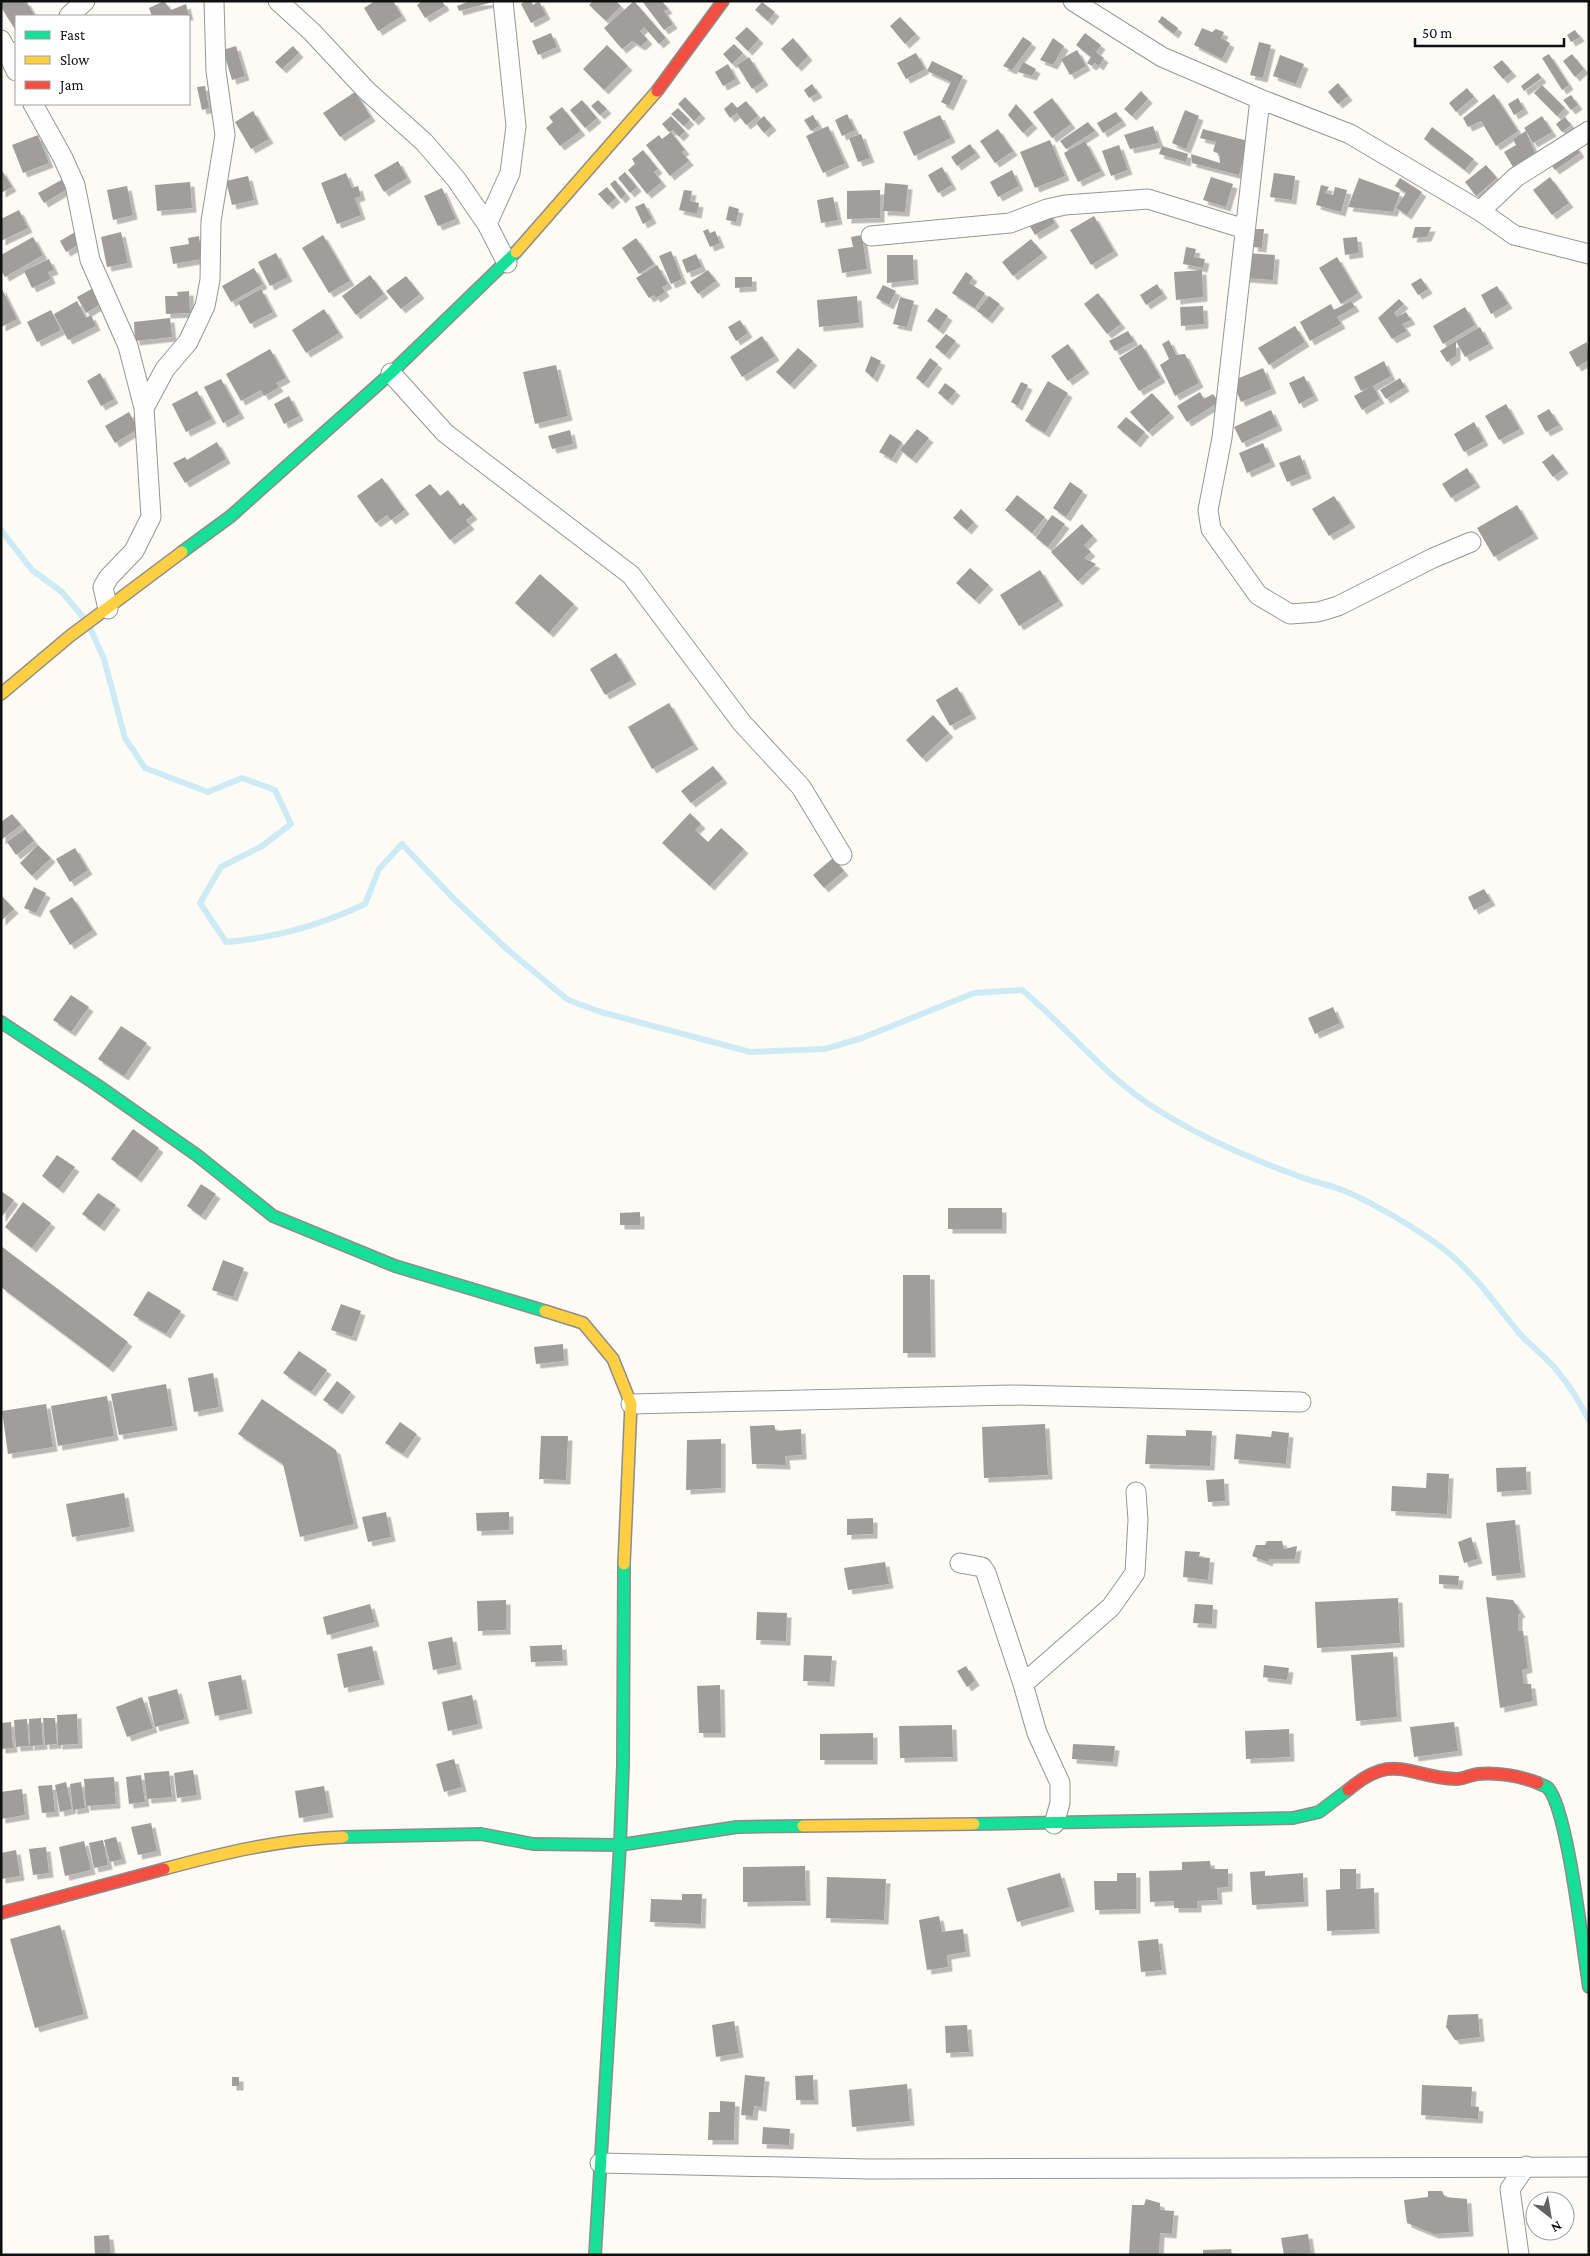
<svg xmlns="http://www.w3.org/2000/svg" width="1590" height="2256" viewBox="0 0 1590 2256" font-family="'Crimson Pro',serif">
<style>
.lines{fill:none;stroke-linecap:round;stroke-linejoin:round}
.stream{stroke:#ceeaf5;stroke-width:6}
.building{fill:#a09e9b;filter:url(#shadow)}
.street-casing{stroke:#969694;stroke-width:21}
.fast-casing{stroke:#8d8c8a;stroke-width:14}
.slow-casing{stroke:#8d8c8a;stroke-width:14}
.jam-casing{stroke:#8d8c8a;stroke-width:14}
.street{stroke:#fffefe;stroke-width:19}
.fast{stroke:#16e098;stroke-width:11}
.slow{stroke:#ffcf43;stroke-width:11}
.jam{stroke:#f24e42;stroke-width:11}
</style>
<defs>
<filter id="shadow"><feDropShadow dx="4.5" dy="4.5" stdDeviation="0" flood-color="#0004"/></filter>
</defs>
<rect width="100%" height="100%" fill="#fcfbf6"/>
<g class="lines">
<path class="stream" d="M1 530 32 570 62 592 84 618
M90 628 104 659 125 738 145 768 208 792 242 778 275 790 291 824 262 846 221 867 200 903 226 942C275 938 321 925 365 904L379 869 402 844 452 897 508 950 568 1000 601 1012 750 1052 825 1049 862 1038 974 993 1022 990C1069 1029 1106 1078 1158 1110 1202 1138 1250 1158 1298 1176 1313 1182 1330 1185 1345 1191 1375 1204 1420 1230 1446 1251 1474 1273 1496 1305 1519 1333 1530 1345 1543 1355 1554 1367 1568 1383 1580 1402 1589 1421"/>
</g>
<path class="building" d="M1 1H26L35 16H16V31L1 7Z
M164 1 171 10 186 4 189 16H152L149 8Z
M375 1H393L402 16 378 31 364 8Z
M422 1H442L445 6 425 18 417 5Z
M470 1H493V2L459 11 457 6Z
M526 1H531L533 5 539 1 546 15 531 23 521 4Z
M593 1H616L621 6 606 21 589 5Z
M634 1 666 38 659 44 644 27 640 31 648 40 641 46 632 41 622 49 604 28Z
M642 1H662L668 9 664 11 673 24 664 30Z
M762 2 775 12 768 21 755 10Z
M1162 16 1178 28 1174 34 1158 22Z
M900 17 916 34 905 44 890 26Z
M747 27 759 39 748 51 735 38Z
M1202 28 1212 32 1216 29 1224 32 1221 38 1230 43 1222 59 1194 45Z
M1575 30 1580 37 1571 42 1567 35Z
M551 33 557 47 538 55 532 41Z
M1085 33 1101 45 1096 52 1104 58 1099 66 1095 63 1092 66 1087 63 1091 57 1076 45Z
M1023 37 1032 43 1012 70 1003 66Z
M793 38 808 56 797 67 781 49Z
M1053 38 1064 46 1053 65 1040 60Z
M1259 42 1271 45 1263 78 1250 75Z
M734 44 743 53 732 64 723 54Z
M607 45 628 66 604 90 583 69Z
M236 46 245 76 232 80 223 50Z
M293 46 299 53 282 69 275 62Z
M1077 50 1086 66 1070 75 1061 59Z
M916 53 925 69 906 79 897 63Z
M1549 54 1569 85 1562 90 1542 58Z
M1572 54 1584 69 1575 77 1563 61Z
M1280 55 1304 64 1296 84 1273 76Z
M749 57 764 81 752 89 737 65Z
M1502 60 1512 72 1503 79 1493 67Z
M932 61 963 76 949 106 941 102 951 82 927 71Z
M1023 62 1036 69 1032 76 1018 72Z
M728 64 736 79 723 86 715 72Z
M1538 73 1542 78 1524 91 1521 86Z
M1338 83 1348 96 1338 104 1328 92Z
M812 84 818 93 809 98 804 90Z
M1542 85 1565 108 1557 116 1534 93Z
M205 86 209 108 202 110 197 87Z
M1467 88 1474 97 1456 112 1449 103Z
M1141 91 1148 99 1132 116 1124 109Z
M355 92 371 117 340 137 323 113Z
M1494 94 1518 131 1496 146 1481 121 1468 127 1463 118Z
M1571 95 1578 105 1571 110 1563 100Z
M685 97 701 114 694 121 678 104Z
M1052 98 1071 124 1052 138 1033 112Z
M1518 98 1524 109 1514 115 1508 104Z
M582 100 597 118 585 128 570 110Z
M598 100 607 109 600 115 591 106Z
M746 101 758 116 746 125 737 113 730 118 724 109 732 102 737 108Z
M1016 104 1033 124 1023 133 1008 115Z
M562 107 581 131 560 146 546 128 553 122 549 117Z
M678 108 690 120 684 126 671 114Z
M1185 110 1199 116 1186 149 1172 143Z
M253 111 269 139 251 149 235 122Z
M1116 112 1122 121 1103 133 1097 123Z
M847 114 855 130 842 136 835 120Z
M813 115 819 126 811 131 804 120Z
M940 115 951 138 914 156 903 132Z
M671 116 685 131 679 137 673 130 669 132 662 124Z
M764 116 772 126 764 133 756 123Z
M1542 116 1552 132 1533 143 1526 131 1535 153 1513 167 1504 152 1516 145 1513 139 1526 131 1524 128Z
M1565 117 1571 125 1562 132 1556 124Z
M1088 122 1095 131 1066 149 1060 141Z
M828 126 845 163 823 173 806 136Z
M1153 126 1159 143 1130 149 1124 135Z
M1432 127 1474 159 1465 170 1424 139Z
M998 129 1013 151 995 163 980 141Z
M1203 129 1248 141 1239 175 1192 163 1191 154 1220 163 1219 154 1213 151 1216 142 1200 138Z
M671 132 685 150 682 152 689 161 670 176 646 145 659 135 662 139Z
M861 134 870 158 858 162 849 138Z
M38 135 49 163 23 173 12 145Z
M1050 140 1065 176 1035 188 1020 152Z
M1085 141 1101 171 1078 182 1064 153Z
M970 144 976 153 957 166 951 157Z
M1119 145 1128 170 1111 176 1102 151Z
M1575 145 1580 153 1555 170 1549 162Z
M1162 146 1188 154 1186 162 1159 154Z
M643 150 658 169 654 172 662 182 647 194 628 170 635 164 632 159Z
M398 161 407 178 384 192 374 175Z
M1486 165 1497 178 1476 196 1465 182Z
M942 167 952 185 938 193 928 175Z
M1 169 12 187 1 193Z
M1012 170 1019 186 998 197 990 182Z
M625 172 637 187 630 193 618 178Z
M346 173 352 188 358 186 361 196 355 198 361 215 337 224 321 183Z
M1274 173 1295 176 1292 200 1270 197Z
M248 176 254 200 232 205 226 181Z
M1211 177 1233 184 1226 207 1203 200Z
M1550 177 1569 203 1552 215 1533 190Z
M1359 178 1400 193 1393 212 1348 207Z
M1400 178 1422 192 1407 215 1396 208 1406 193 1395 186Z
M63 179 69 188 44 203 38 193Z
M615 180 626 194 621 199 610 184Z
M190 182 192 208 157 211 155 185Z
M885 183 908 185 905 212 883 211Z
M1321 185 1329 187 1325 193 1333 195 1335 187 1347 190 1341 212 1316 205Z
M127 186 133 215 113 220 107 190Z
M607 187 616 198 608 205 598 194Z
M442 188 456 219 438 226 424 196Z
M684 190 692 191 690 201 699 203 697 214 679 210Z
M880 190V218L847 219V191Z
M833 197 838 220 821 223 817 200Z
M644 203 652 219 643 224 635 207Z
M729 206 739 209 736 222 726 220Z
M19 210 28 228 1 241V219Z
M1048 211 1055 223 1035 235 1028 223Z
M1094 216 1114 251 1091 265 1070 230Z
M1415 227H1431L1427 237 1412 238Z
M708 229 710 233 715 231 720 243 710 247 703 231Z
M1255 229H1264L1262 248 1253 247Z
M75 232 82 243 66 252 60 241Z
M121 232 128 263 107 267 101 237Z
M323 235 350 281 329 293 302 248Z
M862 235 867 269 842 273 838 249 853 247 851 237Z
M199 236 202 259 173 264 170 247 189 244 188 238Z
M33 237 43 255 5 277 1 270V255Z
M1357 237 1359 253 1345 255 1343 238Z
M636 238 654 264 639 274 622 248Z
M1031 239 1043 253 1013 276 1002 262Z
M1186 247 1196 249 1194 257 1205 259 1203 268 1183 264Z
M671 251 682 279 671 284 659 256Z
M276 253 288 277 270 286 258 262Z
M1247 253 1275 255 1273 280 1244 278Z
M696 254 702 267 687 273 682 260Z
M887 255H913L914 280 887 283Z
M1337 257 1358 293 1341 304 1319 268Z
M49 259 54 270 48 272 51 279 32 288 24 271Z
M657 265 668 284 662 287 665 292 656 298 654 295 649 298 636 278Z
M254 268 263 284 231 302 222 286Z
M708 270 716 281 698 294 690 282Z
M1202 270 1203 297 1176 300 1174 272Z
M966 272 973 277 969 283 985 293 975 308 952 293Z
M370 275 384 294 356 315 342 296Z
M406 276 420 294 401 309 386 291Z
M735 277H752V287L735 288Z
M1421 278 1428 289 1418 295 1411 284Z
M1157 284 1163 294 1146 305 1140 295Z
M883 285 896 291 889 305 876 298Z
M97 286 106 301 86 313 77 297Z
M1497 286 1508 304 1491 314 1481 295Z
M1 287 17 319 1 327Z
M261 289 273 312 250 324 238 302Z
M189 291 190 313 166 314 165 296H178L177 292Z
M1098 293 1121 324 1107 334 1084 304Z
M857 296 859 323 819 327 817 300Z
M989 296 1000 304 988 319 977 311Z
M900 297 914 301 907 327 893 324Z
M1399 299 1404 304 1394 313 1397 317 1406 312 1411 320 1402 324 1407 331 1392 339 1378 318Z
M77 301 86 318 91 315 96 326 68 340 54 314Z
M1351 301 1355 307 1337 317 1341 324 1310 341 1300 322 1331 304 1334 310Z
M1203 306 1204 324 1181 326 1180 307Z
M1465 307 1475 325 1443 344 1433 326Z
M936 308 948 316 939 330 927 321Z
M324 309 339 333 306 353 292 330Z
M51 310 61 330 37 342 27 322Z
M170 318 172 337 135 341 134 322Z
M740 320 748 333 736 341 728 327Z
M1295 326 1305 342 1269 365 1258 348Z
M1480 327 1489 344 1465 357 1456 341Z
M1128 331 1134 341 1115 351 1109 341Z
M946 334 956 341 945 355 935 347Z
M762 336 775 356 742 377 730 357Z
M1169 340 1176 355 1185 354 1199 383 1175 396 1160 365 1169 359 1162 344Z
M1456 341V356L1447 362 1440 351Z
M1587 342 1589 360 1577 367 1569 352Z
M1068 344 1085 369 1068 381 1051 356Z
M1141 344 1161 378 1139 391 1119 358Z
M798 348 813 361 790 385 776 372Z
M270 349 286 378 276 383 279 387 264 396 261 390 241 401 226 374Z
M871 356 881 361 873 378 865 371Z
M930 358 938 364 924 384 916 378Z
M1384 361 1391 376 1373 386 1380 399 1362 410 1354 396 1370 387 1361 391 1354 377Z
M556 365 568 416 535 424 523 372Z
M1263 368 1272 389 1241 402 1232 381Z
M100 373 114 399 101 406 87 381Z
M1304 376 1314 396 1299 404 1289 383Z
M1400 378 1405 387 1386 399 1380 390Z
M221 379 240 414 223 423 204 387Z
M1048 381 1068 393 1045 433 1025 421Z
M1021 382 1028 385 1018 406 1011 402Z
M945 383 956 391 948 401 938 393Z
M197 391 212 419 186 432 172 404Z
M1200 392 1204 399 1213 394 1219 402 1187 422 1177 406Z
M1152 393 1170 413 1148 432 1130 412Z
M289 396 299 416 284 424 274 404Z
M1506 404 1520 429 1499 440 1485 416Z
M1549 409 1559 425 1546 432 1537 416Z
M1271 410 1278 426 1242 443 1234 427Z
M129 412 138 429 115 443 105 426Z
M1126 417 1145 432 1136 443 1117 427Z
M1474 422 1484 441 1464 452 1454 434Z
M917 429 929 438 912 459 900 450Z
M570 430 573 444 552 449 548 436Z
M890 434 902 442 892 459 879 452Z
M217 442 226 459 185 483 173 463 185 457 187 460Z
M1263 443 1271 462 1247 473 1239 453Z
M1553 454 1564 469 1553 477 1542 462Z
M1300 455 1307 474 1287 482 1279 463Z
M1467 468 1476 483 1451 498 1442 484Z
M382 478 405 510 391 520 387 515 376 523 357 496Z
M1070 482 1083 491 1066 517 1053 508Z
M430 484 440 496 448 490 460 506 463 503 473 515 466 520 470 525 450 540 415 495Z
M1017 495 1045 517 1032 533 1005 510Z
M1334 496 1351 523 1329 536 1312 509Z
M1517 505 1534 534 1494 557 1477 528Z
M961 509 974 522 967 530 953 518Z
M1052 515 1065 524 1048 547 1036 538Z
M1082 524 1093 536 1084 545 1091 552 1084 558 1096 564 1078 581 1051 552Z
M970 568 989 585 975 600 956 583Z
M1040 570 1059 601 1019 626 1000 595Z
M540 574 574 604 549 633 515 603Z
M616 653 632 680 605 695 590 669Z
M957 687 972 714 950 726 936 700Z
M669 703 694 745 652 769 628 727Z
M933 715 949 733 922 758 906 740Z
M713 766 723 779 691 803 681 791Z
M690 813 701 824 695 830 708 842 721 828 744 849 710 886 662 843Z
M12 814 21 825 1 840V822Z
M25 829 34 841 16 855 7 842Z
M38 845 51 858 32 876 20 863Z
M75 848 88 870 70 882 56 859Z
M833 858 844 871 824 888 813 875Z
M34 887 46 893 36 913 24 908Z
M1484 889 1491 901 1474 910 1468 897Z
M1 895 14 909 1 921Z
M72 897 93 930 70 945 49 911Z
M71 995 89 1007 71 1032 53 1020Z
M1333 1007 1340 1023 1315 1034 1308 1018Z
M121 1026 147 1043 124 1076 98 1059Z
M133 1129 159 1148 137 1178 111 1159Z
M57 1155 75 1167 59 1189 42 1176Z
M201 1184 216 1194 201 1216 187 1206Z
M1 1191 14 1200 1 1218Z
M98 1193 116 1205 100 1227 82 1214Z
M23 1202 51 1223 32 1248 5 1227Z
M948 1208H1002V1229H948Z
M640 1212V1225H620V1213Z
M1 1246 128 1342 109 1368 1 1287Z
M223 1260 244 1268 233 1297 212 1290Z
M903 1275H930L931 1353H903Z
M148 1291 181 1311 166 1334 133 1315Z
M341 1304 361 1311 352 1337 331 1330Z
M563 1344 564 1361 536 1364 534 1347Z
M299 1351 327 1370 311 1392 283 1373Z
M213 1373 219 1407 194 1412 188 1378Z
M337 1381 351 1392 338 1410 323 1400Z
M166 1384 173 1426 119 1435 111 1394Z
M107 1396 114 1436 58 1446 51 1406Z
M262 1399 336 1450 354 1524 300 1537 283 1464 238 1434Z
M46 1404 53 1447 8 1454 2 1411Z
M400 1422 417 1434 403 1454 385 1443Z
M1045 1424 1048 1475 984 1478 982 1427Z
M774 1425 776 1431 801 1429 802 1455 785 1456 786 1465 752 1464 750 1426Z
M1186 1430 1212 1431 1210 1466 1145 1464 1147 1435 1186 1436Z
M1272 1431 1289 1433 1286 1464 1234 1459 1236 1434 1271 1437Z
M541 1436H568L566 1480 539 1479Z
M721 1439V1488L686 1490 687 1440Z
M1526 1467 1527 1490 1497 1492 1496 1468Z
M1427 1473 1449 1474 1447 1514 1391 1511 1392 1486 1426 1488Z
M1224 1479 1225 1501 1208 1502 1206 1480Z
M124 1493 130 1527 72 1537 66 1504Z
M386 1512 391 1537 368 1542 362 1517Z
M509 1512V1530L477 1531 476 1513Z
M873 1518V1534L847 1535V1519Z
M1515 1520 1521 1573 1492 1576 1486 1523Z
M1471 1537 1478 1559 1464 1563 1458 1542Z
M1267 1541H1282L1284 1549 1297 1546 1295 1559H1269L1268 1562 1252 1556 1256 1545H1265Z
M1185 1551 1200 1552 1199 1557 1210 1558 1208 1580 1183 1577Z
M885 1562 889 1584 848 1590 844 1568Z
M1439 1575 1459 1576 1458 1585 1439 1584Z
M1486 1597 1513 1600 1521 1613 1518 1614V1631H1523L1528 1668 1522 1670 1524 1684H1531L1533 1701 1500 1708Z
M1398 1598 1400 1643 1317 1648 1315 1602Z
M506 1600V1630L478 1631 477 1601Z
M370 1604 375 1622 327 1635 323 1617Z
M1195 1604 1213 1605 1212 1624 1193 1623Z
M757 1612 787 1613 786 1641 756 1640Z
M452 1637 457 1665 433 1670 428 1642Z
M562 1645 563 1661 531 1662 530 1646Z
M372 1646 380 1680 344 1688 337 1654Z
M1393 1652 1397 1717 1356 1721 1351 1655Z
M804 1655 832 1656 830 1682 803 1681Z
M1264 1665 1289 1668 1287 1680 1263 1677Z
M966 1666 975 1681 967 1687 957 1671Z
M241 1675 248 1709 215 1716 208 1682Z
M720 1685 721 1733H699L697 1686Z
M177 1689 185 1719 155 1727 148 1697Z
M472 1695 478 1724 448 1731 442 1702Z
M142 1697 153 1728 127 1737 116 1707Z
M77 1714 78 1744 58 1745 57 1715Z
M41 1718 43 1745 30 1746 29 1719Z
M43 1718H55L57 1744 45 1745Z
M27 1719 29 1746 16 1747 14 1720Z
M11 1722 13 1748 1 1749V1723Z
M1454 1722 1458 1751 1414 1757 1410 1727Z
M952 1725 953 1757 900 1758 899 1726Z
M1289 1729 1290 1757 1246 1759 1245 1731Z
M873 1733V1760H820V1734Z
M1073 1744 1115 1746 1113 1762 1072 1759Z
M454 1759 462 1787 444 1792 436 1764Z
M193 1770 197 1795 177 1798 174 1773Z
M169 1771 172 1797 147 1799 144 1773Z
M141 1775 145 1802 129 1804 126 1777Z
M114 1777 116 1804 86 1806 84 1779Z
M66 1782 72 1809 60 1812 55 1785Z
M81 1782 85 1808 73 1810 70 1784Z
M52 1785 55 1812 42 1813 38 1786Z
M324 1786 329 1813 299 1818 295 1791Z
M22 1789 25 1815 1 1819V1792Z
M151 1823 157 1851 138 1855 131 1827Z
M116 1837 122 1859 110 1862 104 1840Z
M103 1840 108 1865 94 1868 89 1843Z
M84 1841 91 1870 65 1876 59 1847Z
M46 1847 49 1873 33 1875 29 1849Z
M16 1850 20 1876 1 1879V1853Z
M1210 1861 1211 1869H1228V1887L1217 1888 1218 1900 1197 1901V1908H1174V1901L1150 1902 1149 1871 1182 1870V1862Z
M805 1866 806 1901 743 1902V1867Z
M1340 1869H1356V1889L1374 1888 1375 1929 1327 1931 1326 1890 1340 1889Z
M1265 1871V1876L1303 1873 1304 1902 1252 1905 1250 1872Z
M1060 1873 1070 1907 1017 1922 1007 1888Z
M1117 1873H1136V1909L1095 1910 1094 1881H1117Z
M827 1877 886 1879 884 1920 826 1918Z
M682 1894H702L701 1924 650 1922 651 1899 682 1900Z
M939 1916 942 1932 963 1929 966 1952 947 1955 948 1967 927 1970 919 1920Z
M60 1925 84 2014 35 2028 10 1939Z
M1158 1939 1162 1970 1141 1972 1138 1941Z
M1478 2014 1480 2037 1455 2040 1446 2027 1448 2015Z
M734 2021 739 2053 716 2057 712 2025Z
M967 2025 969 2052 946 2053 945 2026Z
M745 2075 765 2077 762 2107 754 2106 753 2116 741 2115Z
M813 2075 814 2100H796L795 2076Z
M232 2077H239V2086H232Z
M907 2084 910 2121 852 2127 849 2090Z
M1422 2085 1472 2087 1471 2106 1479 2107 1478 2119 1421 2115Z
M720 2101 735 2102 734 2140H708L709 2112H720Z
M763 2127 790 2129 789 2145 762 2144Z
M1428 2191H1442L1445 2197 1467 2199 1469 2232 1434 2234 1407 2223 1404 2200 1428 2197Z
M1146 2199 1160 2203V2210L1174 2211 1172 2234 1160 2233 1159 2255H1129L1132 2205H1144Z
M1308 2234 1311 2253 1284 2255 1281 2238Z
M109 2235 111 2254 95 2255 94 2236Z
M1231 2249 1232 2255H1203V2250Z"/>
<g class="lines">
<g class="street-casing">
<path id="street" d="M278 1 312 32 366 90 424 142 456 179 487 224 507 263
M1073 1 1162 57 1260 99 1350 134 1480 211 1514 235 1589 254
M69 16 85 1
M1 40 9 56
M16 52 9 56 16 71
M1260 99 1222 438 1208 510 1211 529 1258 595 1290 614 1318 612 1338 606 1433 558 1471 542
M33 104 63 158 75 185 90 260 128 346 144 408 151 517 134 551 109 577 103 587 108 609
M1480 211 1516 177 1589 131
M487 224 510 173 516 126 503 1
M871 236 1010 223 1047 209 1065 205 1148 199 1245 229
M391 373 445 433 631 575 742 723 801 787 842 855
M144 408 165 369 188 342 205 306 210 280 211 221 225 135 216 71 214 1
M631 1404 1011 1395 1301 1402
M960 1563 982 1567 986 1573 1023 1684 1037 1733 1060 1783V1803L1054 1824
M1023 1684 1111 1607 1135 1573 1138 1520 1136 1492
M600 2163 869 2169 1589 2167
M1519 2255 1510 2189 1526 2166"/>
</g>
<g class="fast-casing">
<path id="fast" d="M182 552 231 516 391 373 516 252
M1 1022 97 1085 198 1156 273 1216 395 1266 545 1311
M1538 1783C1541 1785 1546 1786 1548 1788 1568 1810 1583 1951 1589 1987
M974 1824 1293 1818 1319 1812 1348 1790
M343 1837 481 1834 533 1844 620 1845 623 1765 624 1564
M595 2255 620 1845 737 1827 803 1826"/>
</g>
<g class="slow-casing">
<path id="slow" d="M516 252 657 91
M1 694 70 636 182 552
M545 1311 583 1323 613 1359 631 1404 624 1564
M803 1826 974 1824
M164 1869C223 1853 281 1839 343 1837"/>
</g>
<g class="jam-casing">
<path id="jam" d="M657 91 723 1
M1348 1790C1394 1751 1407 1777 1456 1779 1464 1779 1470 1775 1478 1774 1497 1772 1520 1776 1538 1783
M1 1913 164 1869"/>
</g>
<use href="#street" class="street"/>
<use href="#fast" class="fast"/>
<use href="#slow" class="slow"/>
<use href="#jam" class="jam"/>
</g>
<rect width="1590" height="2256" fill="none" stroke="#101010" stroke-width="5"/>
<rect x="15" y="15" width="175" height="90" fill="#ffffff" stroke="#9f9f9f"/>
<rect x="25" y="31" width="25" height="8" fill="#16e098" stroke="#9f9f9f"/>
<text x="60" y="40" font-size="15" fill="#101010">Fast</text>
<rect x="25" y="56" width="25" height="8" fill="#ffcf43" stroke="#9f9f9f"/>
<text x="60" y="65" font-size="15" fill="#101010">Slow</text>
<rect x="25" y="81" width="25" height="8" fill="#f24e42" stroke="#9f9f9f"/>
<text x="60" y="90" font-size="15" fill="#101010">Jam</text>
<g transform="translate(1550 2216) rotate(149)"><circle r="24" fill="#ffffff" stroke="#9f9f9f"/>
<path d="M0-4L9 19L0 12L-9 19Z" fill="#636260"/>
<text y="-8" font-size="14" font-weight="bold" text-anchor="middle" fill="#101010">N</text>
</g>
<path d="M1415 38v8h149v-8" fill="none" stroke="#101010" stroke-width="2.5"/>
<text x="1422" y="38" font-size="15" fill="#101010" stroke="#ffffff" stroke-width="4" paint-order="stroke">50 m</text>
</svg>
